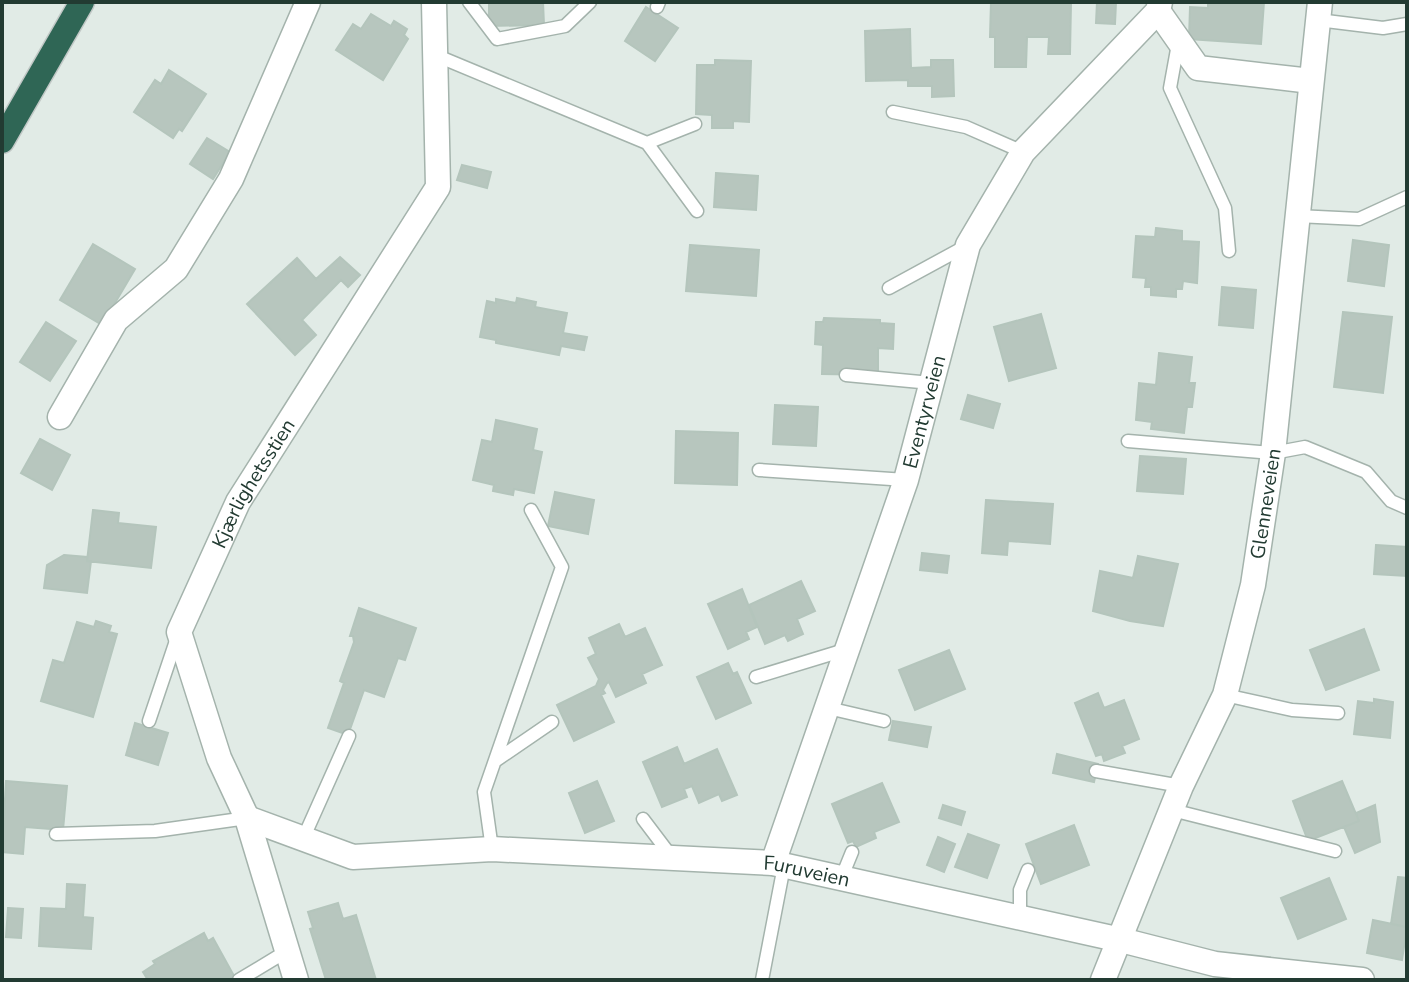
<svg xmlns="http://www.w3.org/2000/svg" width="1409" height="982" viewBox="0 0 1409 982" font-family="'Nunito Sans',sans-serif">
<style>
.building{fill:#b7c6be;stroke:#b4c5bc;stroke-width:2}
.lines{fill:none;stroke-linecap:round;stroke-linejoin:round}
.lane-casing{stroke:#a4b3ac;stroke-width:15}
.street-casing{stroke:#a4b3ac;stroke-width:27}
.highway-casing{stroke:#c1c8c6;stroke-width:27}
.lane{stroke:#fff;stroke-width:12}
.street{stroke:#fff;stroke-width:24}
.highway{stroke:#2f6655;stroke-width:24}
.labels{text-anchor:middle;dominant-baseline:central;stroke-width:6;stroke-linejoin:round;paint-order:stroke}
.street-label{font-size:20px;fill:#223b32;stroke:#f2f8f4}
</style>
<rect width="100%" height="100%" fill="#e1ebe6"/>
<path class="building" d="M489 2H543L544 25 489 26Z
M991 2 1071 3 1070 54H1048L1049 37H1027L1026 67H995V37H990Z
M1097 2H1116L1115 24 1096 23Z
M1208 2H1264L1261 44 1189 39 1190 7 1208 8Z
M646 7 678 28 655 61 625 41Z
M371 14 391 26 394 21 407 29 404 35 408 39 383 80 336 50 353 24 361 29Z
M910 29 911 68 931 67V60H953L954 96 932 97V86H908V80L866 81 865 31Z
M715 60 751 61 749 122 733 121V128H712V115L696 114 697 65H715Z
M169 70 206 94 182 131 179 129 173 138 134 112 155 80 161 84Z
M207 138 230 152 213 179 190 164Z
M462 165 491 172 487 188 457 180Z
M716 173 758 176 756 210 714 207Z
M1156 228 1182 231V241L1199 242 1197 283 1183 281 1182 289H1176V297L1151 295V287H1145L1146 278 1133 277 1136 236 1155 237Z
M1353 240 1389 245 1384 286 1348 281Z
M93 244 135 269 102 325 60 300Z
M690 245 759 250 756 296 686 291Z
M340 257 360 275 348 287 341 280 302 320 316 335 295 355 247 304 297 258 316 279Z
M1222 287 1256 290 1253 328 1219 325Z
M517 298 536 302 535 307 567 313 563 333 587 337 584 350 561 346 559 355 496 343V340L480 337 487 301 496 303V299L516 303Z
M1343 312 1392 317 1383 393 1334 387Z
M1041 314 1056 368 1009 381 994 327Z
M824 318 880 320V323L894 324 893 349 878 348V375L822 374 823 345 815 344 816 322H823Z
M46 322 76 341 50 381 20 362Z
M1159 353 1192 357 1189 383H1195L1192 407H1187L1184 433 1151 429 1152 422 1136 420 1139 383 1156 385Z
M968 395 1000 404 993 428 961 419Z
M775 405 818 407 816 446 773 444Z
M496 420 537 429 533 450 542 452 534 493 514 489 513 495 493 491 494 485 473 480 482 440 492 442Z
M676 431 738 433 737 485 675 483Z
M40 439 70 455 52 490 21 473Z
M1140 456 1186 459 1183 494 1137 491Z
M555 492 594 500 588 534 548 526Z
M986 500 1053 504 1050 544 1008 541 1007 555 982 553Z
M93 510 119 513 118 523 156 527 151 568 87 561Z
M1376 545 1407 547V576L1374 574Z
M922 553 949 556 947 573 920 570Z
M64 555 87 557V561H91L87 593 44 588 47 565Z
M1138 556 1178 564 1163 626 1130 621 1093 611 1100 571 1133 578Z
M801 581 815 611 797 619 803 634 788 641 785 635 765 644 749 605Z
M742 589 757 627 746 632 749 639 728 649 708 604Z
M359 608 416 628 405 660 398 658 384 697 364 690 348 735 328 728 344 683 340 681 354 642 353 636H350Z
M96 621 111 626 109 632 117 634 93 717 41 701 53 660 64 663 77 622 94 627Z
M619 624 625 637 645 628 662 665 642 674 646 683 616 697 609 682 607 683 603 690 605 693 601 695 614 722 574 741 557 705 596 686 599 679 588 658 596 654 589 638Z
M1364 629 1379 670 1326 690 1310 650Z
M949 650 965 689 915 710 899 670Z
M728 663 733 674 737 672 751 703 716 719 697 677Z
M1098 693 1104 708 1124 700 1139 739 1122 746 1125 753 1104 761 1102 754 1096 756 1075 703Z
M1374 699 1393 702 1390 738 1354 734 1358 701 1374 703Z
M893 721 931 727 927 747 889 740Z
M135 723 168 733 158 765 126 755Z
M677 747 684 764 717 749 737 795 722 801 719 794 699 803 692 786 684 789 687 797 662 807 643 762Z
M1057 754 1098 764 1094 782 1053 773Z
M6 781 67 786 63 830 25 827 23 854 2 852Z
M597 781 614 821 585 833 569 793Z
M1342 781 1359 821 1308 841 1293 801Z
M882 783 899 822 874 832 876 838 856 847 853 841 848 843 832 804Z
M943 805 965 812 961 825 939 818Z
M1375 805 1380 842 1355 853 1344 827 1359 821 1356 813Z
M1074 825 1089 865 1041 884 1026 844Z
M968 834 999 845 987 878 955 867Z
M938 837 955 844 944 872 927 865Z
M1398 877 1407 878V927L1391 924Z
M1329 878 1346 919 1298 939 1281 898Z
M67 884 85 885 83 917 93 918 91 949 39 946 41 908 66 909Z
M338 903 343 919 356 915 376 980H326L310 929 313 928 308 912Z
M8 908 23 909 21 938 6 937Z
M1373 920 1407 927 1402 960 1367 953Z
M204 933 208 941 213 938 234 976 228 980H148L143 972 155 964 153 961Z"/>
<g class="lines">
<g class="lane-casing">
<path id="lane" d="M469 2 497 39 565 26 590 2
M657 7 659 2
M1318 20 1383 28 1407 24
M1178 44 1170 88 1225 208 1229 251
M435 55 647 143 697 211
M893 112 966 127 1023 152
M647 143 695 124
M1297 216 1359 219 1407 197
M889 288 968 245
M846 375 931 383
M1128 441 1273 453 1305 447 1366 472 1391 501 1407 508
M759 470 906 480
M756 677 848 649
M1225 695 1292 710 1338 713
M828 708 884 721
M149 721 178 635
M495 761 552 722
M1096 771 1181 786
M1172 810 1335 851
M643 819 671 856
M56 834 155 831 247 818
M303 839 349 736
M492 849 484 792 562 567 531 510
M841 879 852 852
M1020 917V890L1028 870
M239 980 287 951
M762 980 784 866"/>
</g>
<g class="street-casing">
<g id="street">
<path d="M1158 11 1198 68 1311 81"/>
<path d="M60 417 116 320 176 269 231 179 308 2"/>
<path id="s1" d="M247 818 353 857 492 849 773 863 1121 940 1215 964 1362 980"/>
<path id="s2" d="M773 863 906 480 968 245 1023 152 1158 11 1160 2"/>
<path id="s3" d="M296 980 247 818 219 758 179 632 238 502 438 187 434 2"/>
<path id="s4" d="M1103 980 1181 786 1225 695 1253 585 1273 453 1320 2"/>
</g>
</g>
<g class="highway-casing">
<path id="highway" d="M2 141 82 2"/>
</g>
<use href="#lane" class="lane"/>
<use href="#street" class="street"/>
<use href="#highway" class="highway"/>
</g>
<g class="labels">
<g class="street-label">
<text stroke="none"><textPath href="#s2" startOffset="476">Eventyrveien</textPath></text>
<text stroke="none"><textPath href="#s3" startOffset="534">Kjærlighetsstien</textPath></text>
<text stroke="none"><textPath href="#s4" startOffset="506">Glenneveien</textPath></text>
<text stroke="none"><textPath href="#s1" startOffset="568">Furuveien</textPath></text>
</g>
</g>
<rect width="1409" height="982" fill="none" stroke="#223b32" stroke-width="8"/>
</svg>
